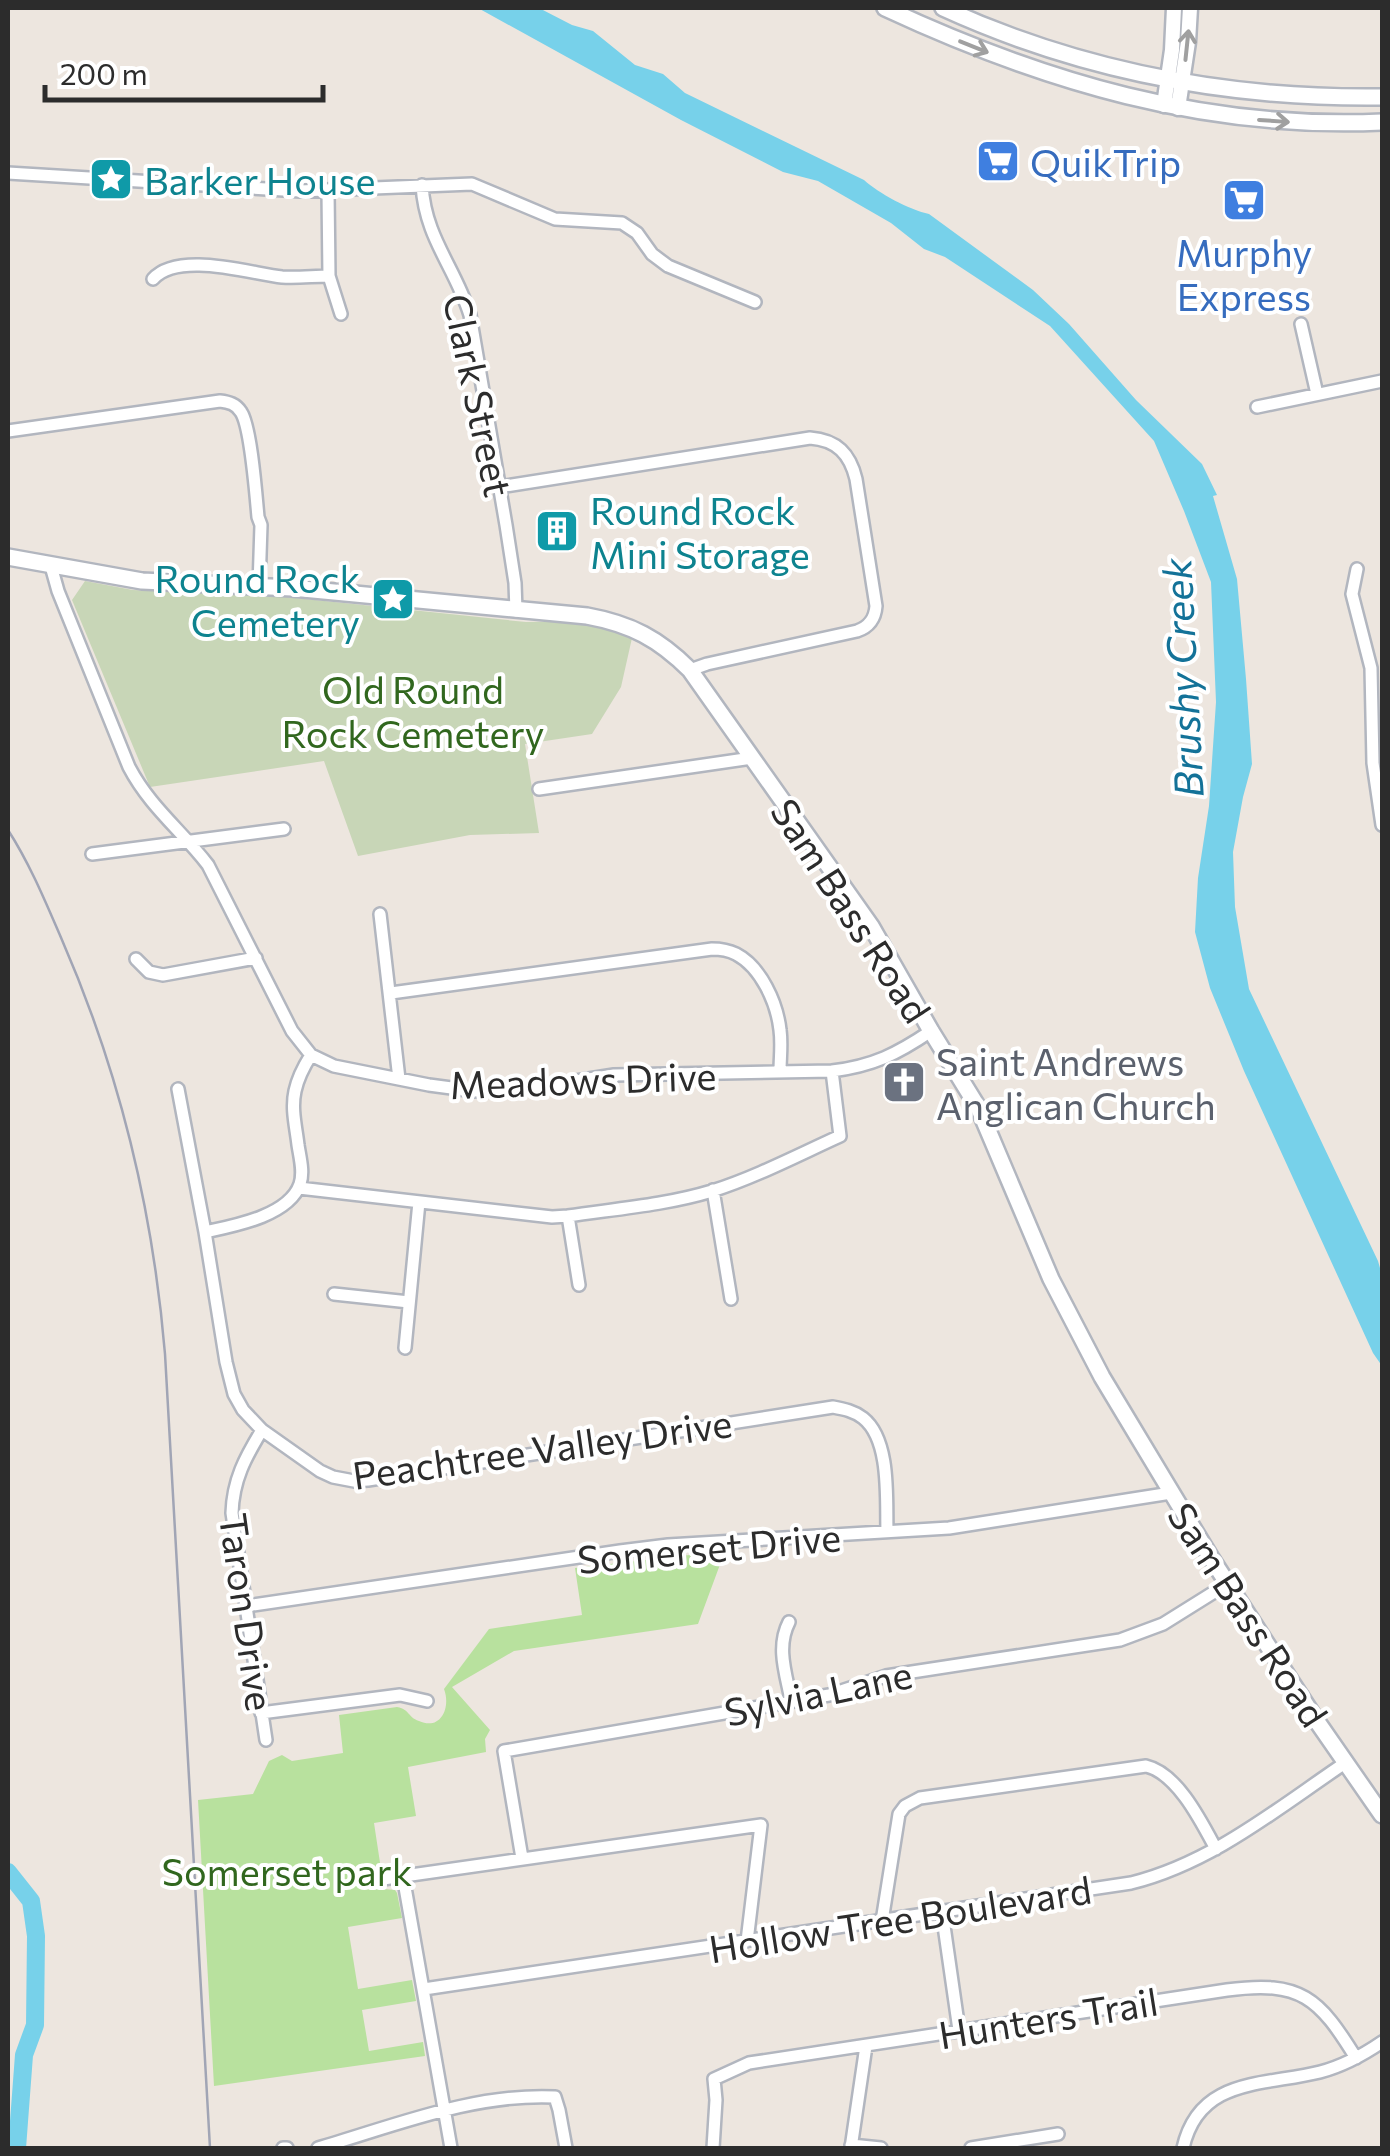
<svg xmlns="http://www.w3.org/2000/svg" width="1390" height="2156" viewBox="0 0 1390 2156" font-family="Commissioner,sans-serif">
<style>
.green{fill:#b8e19e}
.cemetery{fill:#c8d6b7}
.water{fill:#77d1ea}
.lines{fill:none;stroke-linecap:round;stroke-linejoin:round}
.river{stroke:#77d1ea;stroke-width:18}
.minor-casing{stroke:#b2b6bf;stroke-width:16}
.tertiary-casing{stroke:#b2b6bf;stroke-width:19}
.secondary-casing{stroke:#b2b6bf;stroke-width:20}
.minor{stroke:#fff;stroke-width:11}
.tertiary{stroke:#fff;stroke-width:14}
.secondary{stroke:#fff;stroke-width:15}
.rail{stroke:#a1a5b5;stroke-width:2.5}
.oneway{stroke:#a0a0a0}
.labels{text-anchor:middle;dominant-baseline:central;stroke-width:8;stroke-linejoin:round;paint-order:stroke}
.shop-label{font-size:38px;fill:#366cbe;stroke:#fff;text-anchor:start}
.culture-label{font-size:38px;fill:#0d838f;stroke:#fff;text-anchor:start}
.street-label{font-size:38px;fill:#2c2c2c;stroke:#fff}
.park-label{font-size:38px;fill:#31671e;stroke:#fff}
.worship-label{font-size:38px;fill:#5b616d;stroke:#fff;text-anchor:start}
.water-label{font-size:40px;font-style:italic;fill:#137298;stroke:#fff}
</style>
<rect width="100%" height="100%" fill="#ede6df"/>
<path class="green" d="M725 1551 698 1624 514 1651 452 1687 490 1730 485 1739 486 1752 408 1767 416 1816 374 1823 384 1889 395 1890 397 1893 402 1918 348 1927 358 1989 412 1980 416 2001 362 2010 369 2051 423 2042 425 2056 214 2086 198 1800 253 1794 269 1761 282 1755 292 1761 343 1753 339 1715 397 1707C411 1710 407 1717 419 1721 441 1731 451 1707 444 1689L489 1629 582 1615 575 1568Z"/>
<path class="cemetery" d="M85 581 133 590 286 597 526 622 583 621 632 638 621 687 592 734 525 744 539 833 470 835 358 856 324 761 150 787 72 600Z"/>
<path class="water" d="M478 8H539L572 25 593 31 635 65 663 74 685 93 864 180C878 193 910 210 929 214L1033 290 1069 324 1136 400 1202 464 1217 495 1213 496 1237 579 1246 679 1252 764 1243 797 1233 852 1235 907 1249 989 1378 1261 1382 1275V1366L1373 1353 1244 1071 1210 988 1195 932 1198 878 1209 806 1216 702 1211 582 1184 511 1154 441 1050 326 945 257 924 249 891 223 818 181 783 172 681 120Z"/>
<g class="lines">
<path class="river" d="M8 1872 31 1901 36 1936 35 2025 24 2055 17 2148"/>
<g class="minor-casing">
<path id="minor" d="M8 173 300 191 472 184 555 219 622 223 637 233 652 254 668 266 755 302
M422 185C425 238 455 267 470 315L506 525 515 583 516 611
M328 191 329 276 341 314
M153 279C178 251 249 273 282 277 298 278 314 276 329 276
M1301 324 1317 394
M1257 407 1382 381
M8 431 220 401C229 402 236 404 241 412 251 427 256 496 258 517L261 525 259 586
M499 487 810 438C837 440 850 454 856 479L876 606C875 619 869 627 857 631L707 664 690 670
M51 566 58 591 129 767C150 807 181 830 208 865L292 1031 311 1055 334 1066 429 1085 474 1091 544 1086 614 1075 832 1071C873 1066 897 1054 931 1031
M1357 569 1352 594 1371 668 1373 763 1382 825
M539 789 752 758
M92 854 284 829
M380 914 399 1079
M136 959 149 972 163 975 256 958
M391 993 712 949C720 949 728 950 736 954 761 967 777 1003 780 1030 782 1044 780 1058 780 1071
M178 1089 205 1232 226 1362 234 1394 243 1410 262 1430 320 1471 333 1477 354 1481 368 1480 833 1407C844 1409 854 1411 863 1418 891 1440 886 1500 887 1532
M299 1188 552 1217 568 1216C615 1209 666 1205 712 1191 756 1177 798 1155 840 1136L832 1071
M713 1190 731 1299
M568 1216 579 1285
M205 1232C233 1226 289 1216 300 1184 304 1172 300 1158 298 1145 296 1127 291 1109 295 1091 298 1077 304 1066 311 1055
M334 1294 409 1302
M405 1348 419 1202
M262 1430C245 1458 233 1480 232 1513L266 1740
M246 1606 620 1551 668 1545 949 1528 1171 1493
M789 1622C776 1647 786 1674 791 1700
M261 1713 400 1695 427 1701
M522 1858 504 1751 829 1695 886 1676 1120 1640 1163 1624 1227 1584
M403 1876 451 2148
M383 1879 761 1825 747 1941
M942 1912 959 2030
M882 1921 899 1814 905 1806 920 1798 1146 1766C1177 1773 1201 1821 1216 1849
M424 1989 1131 1883C1212 1863 1278 1808 1345 1763
M851 2145 881 2148
M283 2148H287
M318 2148C394 2126 474 2093 555 2097L559 2110 566 2148
M713 2148 716 2100 714 2079 749 2063 1227 1990C1301 1980 1319 1998 1356 2058
M851 2148 866 2046
M971 2148 1058 2134
M1183 2148C1199 2077 1264 2086 1320 2072 1343 2066 1363 2055 1382 2042"/>
</g>
<g class="tertiary-casing">
<path id="tertiary" d="M1164 105 1172 50 1174 8
M1178 108 1188 42 1190 8"/>
</g>
<g class="secondary-casing">
<path id="secondary" d="M885 8C1044 82 1205 130 1382 122
M943 8C1081 71 1231 99 1382 97
M8 557 142 581 292 588 587 616C631 624 659 639 690 670L871 926 931 1031 979 1109 1051 1279 1102 1377 1211 1558 1314 1717 1382 1815"/>
</g>
<use href="#minor" class="minor"/>
<use href="#tertiary" class="tertiary"/>
<use href="#secondary" class="secondary"/>
<path class="rail" d="M8 830C30 864 46 903 62 940 120 1073 153 1210 165 1354L210 2148"/>
</g>
<defs><path id="oneway-shaft" d="M-6 0H5M1.5-3L5.5 0L1.5 3" fill="none" stroke-width="1.6" stroke-linecap="round" stroke-linejoin="round" transform="scale(2.5)"/></defs>
<g class="oneway">
<use href="#oneway-shaft" transform="translate(1187 45) rotate(-84)"/>
<use href="#oneway-shaft" transform="translate(974 47) rotate(22)"/>
<use href="#oneway-shaft" transform="translate(1274 121) rotate(4)"/>
</g>
<defs>
<g id="supermarket-square" transform="scale(2.25)"><rect x="-9" y="-9" width="18" height="18" rx="4" fill="#3f7fe0" stroke="#fff"/><path d="M-6-5.5h2.5l.6 2H6L4.5 2H-2.5L-4.4-4H-6ZM-1.5 3.2a1.3 1.3 0 1 0 .1 0ZM3 3.2a1.3 1.3 0 1 0 .1 0Z" fill="#fff"/></g>
<g id="sight-square" transform="scale(2.25)"><rect x="-9" y="-9" width="18" height="18" rx="4" fill="#0f9aa8" stroke="#fff"/><path d="M0-6L1.8-2.2L6-1.7L2.9 1.2L3.7 5.4L0 3.3L-3.7 5.4L-2.9 1.2L-6-1.7L-1.8-2.2Z" fill="#fff"/></g>
<g id="building-square" transform="scale(2.25)"><rect x="-9" y="-9" width="18" height="18" rx="4" fill="#0f9aa8" stroke="#fff"/><path d="M-4-6H4V6H1V3H-1V6H-4ZM-2.5-4.3h1.7v1.8h-1.7ZM.8-4.3h1.7v1.8H.8ZM-2.5-1h1.7V.8h-1.7ZM.8-1h1.7V.8H.8Z" fill="#fff"/></g>
<g id="church-square" transform="scale(2.25)"><rect x="-9" y="-9" width="18" height="18" rx="4" fill="#6b7280" stroke="#fff"/><path d="M-1.2-6h2.4v3.5h3.3v2.4h-3.3V6h-2.4V-.1h-3.3v-2.4h3.3Z" fill="#fff"/></g>
</defs>
<g fill-rule="evenodd">
<use href="#supermarket-square" x="998" y="161"/>
<use href="#sight-square" x="111" y="179"/>
<use href="#supermarket-square" x="1244" y="200"/>
<use href="#building-square" x="557" y="531"/>
<use href="#sight-square" x="393" y="599"/>
<use href="#church-square" x="904" y="1082"/>
</g>
<g class="labels">
<g class="shop-label">
<text x="1030" y="161">QuikTrip</text>
<text x="1244" y="251" text-anchor="middle">Murphy<tspan x="1244" dy="44">Express</tspan></text>
</g>
<g class="culture-label">
<text x="144" y="179">Barker House</text>
<text x="590" y="509">Round Rock<tspan x="590" dy="44">Mini Storage</tspan></text>
<text x="360" y="577" text-anchor="end">Round Rock<tspan x="360" dy="44">Cemetery</tspan></text>
</g>
<g class="street-label">
<text transform="translate(479 395) rotate(78)">Clark Street</text>
<text transform="translate(852 910) rotate(57)">Sam Bass Road</text>
<text transform="translate(583 1079) rotate(-2)">Meadows Drive</text>
<text transform="translate(542 1448) rotate(-8)">Peachtree Valley Drive</text>
<text transform="translate(709 1547) rotate(-5)">Somerset Drive</text>
<text transform="translate(248 1612) rotate(82)">Taron Drive</text>
<text transform="translate(1249 1614) rotate(57)">Sam Bass Road</text>
<text transform="translate(818 1692) rotate(-12)">Sylvia Lane</text>
<text transform="translate(900 1918) rotate(-9)">Hollow Tree Boulevard</text>
<text transform="translate(1048 2017) rotate(-9)">Hunters Trail</text>
</g>
<g class="park-label">
<text x="413" y="688">Old Round<tspan x="413" dy="44">Rock Cemetery</tspan></text>
<text x="287" y="1870">Somerset park</text>
</g>
<g class="worship-label">
<text x="936" y="1060">Saint Andrews<tspan x="936" dy="44">Anglican Church</tspan></text>
</g>
<g class="water-label">
<text transform="translate(1181 678) rotate(-93)">Brushy Creek</text>
</g>
</g>
<rect width="1390" height="2156" fill="none" stroke="#2c2c2c" stroke-width="20"/>
<path d="M45 85v15h278v-15" fill="none" stroke="#2c2c2c" stroke-width="5"/>
<text x="60" y="85" font-size="30" fill="#2c2c2c" stroke="#ffffff" stroke-width="8" paint-order="stroke">200 m</text>
</svg>
